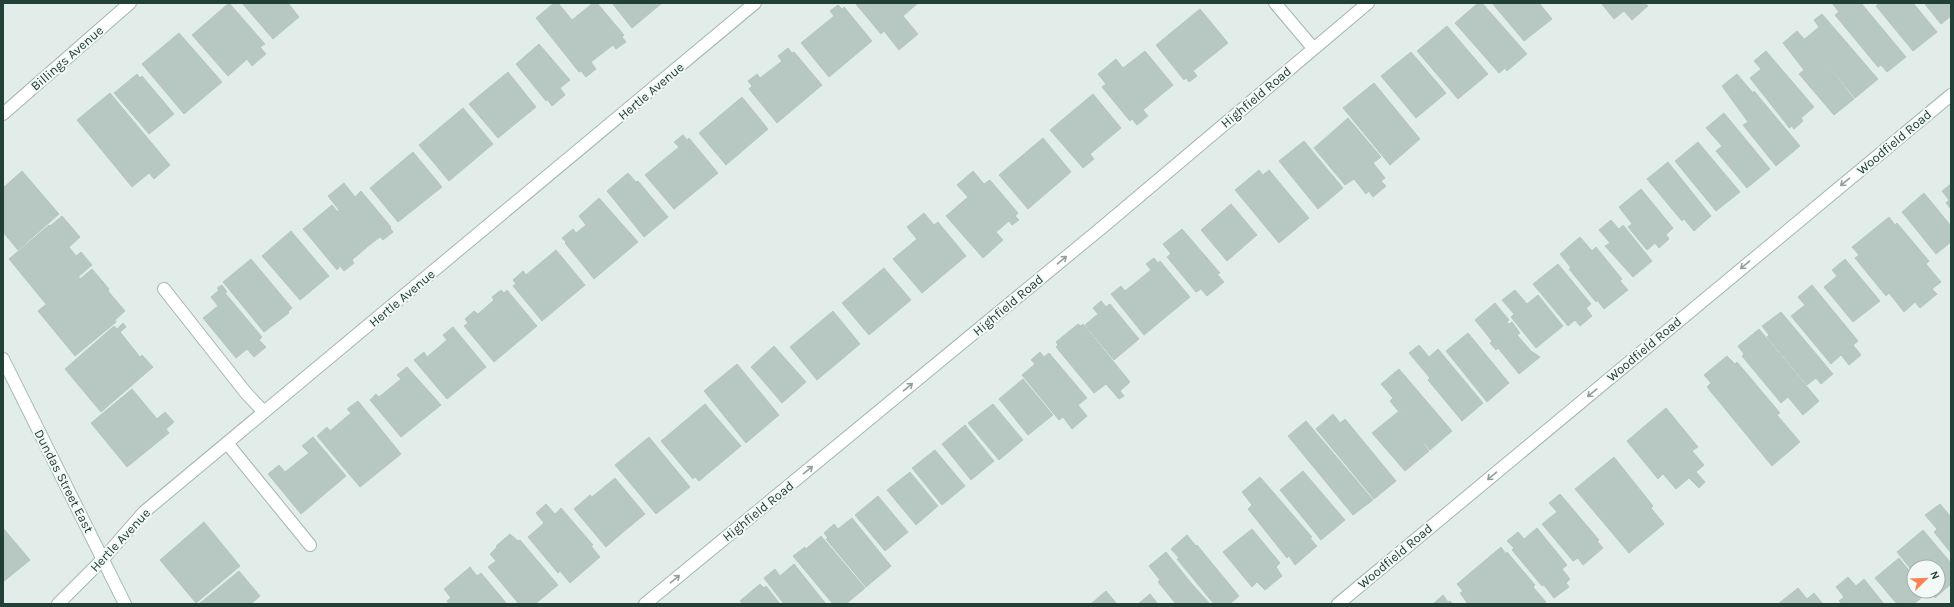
<svg xmlns="http://www.w3.org/2000/svg" width="1954" height="607" viewBox="0 0 1954 607" font-family="Karla,sans-serif">
<style>
.building{fill:#b7c8c2;stroke:#b4c7c0}
.lines{fill:none;stroke-linecap:round;stroke-linejoin:round}
.lane-casing{stroke:#a4b6b0;stroke-width:14}
.street-casing{stroke:#a4b6b0;stroke-width:14}
.secondary-casing{stroke:#a0bab1;stroke-width:14}
.lane{stroke:#fff;stroke-width:12}
.street{stroke:#fff;stroke-width:12}
.secondary{stroke:#fff;stroke-width:12}
.oneway{stroke:#90a09c}
.labels{text-anchor:middle;dominant-baseline:central;stroke-width:4;stroke-linejoin:round;paint-order:stroke}
.street-label{font-size:13px;fill:#214038;stroke:#f3f9f6}
</style>
<rect width="100%" height="100%" fill="#e2ede9"/>
<path class="building" d="M229 3 265 44 260 47 266 54 252 66 247 59 228 76 192 35Z
M242 3H288L299 17 273 39Z
M554 3H558L572 20 593 3H597L624 35 622 37 626 42 616 49 613 45 591 62 596 69 586 77 581 71 579 72 536 18Z
M612 3H662L632 28Z
M855 3H918L903 16 918 34 899 50 884 31 881 34Z
M1478 3H1482L1527 54 1507 71 1505 68 1499 73 1455 23Z
M1492 3H1539L1552 19 1524 41Z
M1601 3H1645L1648 6 1632 20 1624 11 1614 19Z
M1832 3H1861L1906 57 1887 72 1881 65 1878 67 1835 15 1839 12Z
M1880 3H1913L1937 32 1913 51 1876 6Z
M1924 3H1951V16L1941 24Z
M838 5 842 9 844 7 872 41 829 77 801 43 834 16 830 11Z
M1200 9 1228 43 1193 71 1197 76 1189 82 1186 78 1184 80 1156 45Z
M1822 14 1878 79 1855 98 1806 38 1819 27 1814 20Z
M1447 26 1488 74 1458 99 1417 51Z
M1797 31 1804 39 1806 38 1854 99 1834 115 1799 74 1804 70 1783 43Z
M179 33 222 82 184 114 142 64Z
M539 44 570 80 560 88 565 95 552 106 547 99 546 101 516 64Z
M788 48 792 53 794 52 822 85 777 123 749 89 752 86 748 81 757 74 760 78 782 61 778 56Z
M1145 51 1173 85 1143 110 1148 116 1137 125 1132 119 1130 121 1102 87 1106 84 1098 74 1116 59 1123 68Z
M1766 51 1814 107 1801 118 1803 121 1794 129 1792 126 1789 128 1788 126 1750 78 1761 69 1754 61Z
M1411 52 1446 93 1416 118 1381 76Z
M508 72 536 107 498 138 469 104Z
M137 74 140 78 142 76 174 114 149 134 114 93Z
M1737 74 1753 93 1754 91 1800 146 1776 166 1743 125 1748 122 1722 86Z
M1374 83 1420 139 1390 165 1343 108Z
M110 93 170 165 154 179 149 173 132 187 77 120Z
M1093 94 1121 128 1090 154 1094 159 1083 168 1050 130Z
M742 97 768 129 726 165 699 133Z
M463 108 493 144 449 181 419 145Z
M1724 113 1770 169 1747 188 1716 151 1722 146 1706 128Z
M1348 118 1381 157 1373 163 1385 178 1381 181 1386 186 1373 197 1369 191 1366 194 1354 179 1345 185 1314 148Z
M683 135 687 140 689 138 718 173 674 209 645 175 679 147 674 142Z
M1043 138 1071 172 1028 209 999 175Z
M1304 141 1343 188 1318 209 1279 161Z
M1698 142 1740 192 1716 211 1675 161Z
M413 152 442 187 398 222 370 188Z
M1668 162 1711 216 1694 231 1684 219 1682 221 1647 179Z
M1259 170 1263 175 1269 170 1309 218 1279 243 1235 190Z
M22 171 59 214 18 250 3 232V188Z
M973 171 984 184 990 180 1018 213 1015 216 1019 220 1012 225 1009 221 996 232 1003 240 983 258 946 216 968 197 957 185Z
M628 173 636 182 638 181 668 217 644 237 607 191Z
M344 183 355 197 361 191 391 227 390 228 393 232 383 240 380 237 367 247 338 212 339 210 328 196Z
M1951 184V209L1946 203 1949 200 1942 191Z
M1641 189 1673 228 1666 235 1669 239 1659 248 1655 243 1647 250 1628 227 1632 224 1619 207Z
M1924 193 1951 226V242L1936 254 1902 212Z
M599 198 638 242 594 279 565 243 566 242 562 238 573 229 576 233 586 225 579 216Z
M1231 204 1257 235 1227 261 1201 230Z
M332 205 367 247 352 260 354 263 344 271 340 266 337 270 303 229Z
M924 213 934 225 938 222 966 256 922 293 893 259 917 239 907 227Z
M62 216 80 237 69 247 76 256 81 252 92 265 46 304 9 259 49 225 50 226Z
M1889 217 1895 225 1897 223 1929 261 1926 264 1941 282 1932 289 1937 294 1920 308 1915 302 1904 312 1889 293 1886 296 1855 258 1859 255 1852 247Z
M1611 220 1619 229 1623 225 1652 261 1633 277 1605 246 1610 243 1599 230Z
M1182 229 1220 273 1217 274 1224 282 1207 296 1201 289 1196 292 1167 257 1171 254 1163 244Z
M291 231 329 276 300 300 262 256Z
M1580 237 1592 251 1596 247 1622 279 1620 281 1628 290 1604 309 1597 300 1596 302 1569 269 1571 268 1560 254Z
M556 250 585 285 542 321 513 286 516 284 513 280 523 271 526 275Z
M1154 258 1158 263 1160 261 1190 297 1144 335 1111 294 1121 286 1125 291 1151 270 1146 264Z
M251 259 292 308 288 312 289 313 264 332 223 282Z
M1845 259 1880 301 1853 322 1824 287 1837 276 1832 270Z
M1558 264 1591 304 1586 308 1592 316 1580 326 1575 320 1568 326 1533 284Z
M884 268 911 300 869 335 842 303Z
M92 269 109 289 108 291 125 311 115 320 116 322 75 356 38 311 79 277 80 279Z
M222 285 227 292 225 293 262 337 259 340 266 347 254 357 247 349 236 358 203 318 218 306 211 297 219 290 217 288Z
M1812 285 1858 341 1853 345 1861 355 1849 365 1841 355 1831 364 1791 316 1805 305 1798 297Z
M501 290 504 293 507 290 537 326 494 362 464 326 468 323 465 319 474 311 478 314 494 300 492 297Z
M1515 290 1527 304 1538 295 1563 326 1536 348 1511 317 1514 314 1502 300Z
M1101 301 1106 307 1110 304 1139 339 1114 360 1085 325 1098 314 1093 308Z
M1495 303 1509 320 1507 322 1509 324 1512 322 1520 333 1517 335 1531 351 1540 357 1519 374 1498 348 1496 350 1490 343 1492 341 1475 320Z
M833 311 860 344 817 380 790 347Z
M1781 312 1833 374 1821 384 1816 378 1807 385 1767 337 1769 335 1762 326Z
M123 323 126 327 120 332 140 357 142 355 153 367 101 412 65 369 114 326 117 329Z
M1078 324 1081 326 1083 324 1130 382 1120 391 1124 396 1119 399 1106 384 1094 393 1056 347 1058 345 1056 342Z
M453 327 486 367 447 399 414 360 424 352 427 357 447 340 443 335Z
M1759 329 1819 401 1803 415 1788 397 1781 403 1742 356 1744 354 1738 346Z
M1468 333 1509 383 1487 402 1446 351Z
M1419 345 1429 357 1438 349 1483 403 1462 421 1428 380 1430 378 1409 353Z
M774 346 806 382 782 403 751 367Z
M1040 352 1044 357 1049 353 1087 398 1078 405 1087 416 1072 429 1063 417 1059 420 1022 375 1035 364 1031 360Z
M1727 356 1735 364 1737 362 1780 413 1777 415 1800 442 1772 466 1707 387 1711 383 1704 375Z
M737 364 779 415 746 443 704 391Z
M407 367 441 405 401 437 370 400 376 394 379 397 401 379 397 375Z
M1399 369 1452 431 1430 450 1390 401 1393 398 1381 384Z
M1023 379 1053 415 1028 435 999 399Z
M132 389 157 419 165 412 174 422 166 429 169 433 127 467 91 423Z
M358 401 401 454 360 487 317 436 327 427 330 431 351 413 347 409Z
M705 404 741 446 699 481 695 477 693 479 661 441Z
M993 404 1023 440 999 460 968 423Z
M1666 408 1698 447 1692 451 1704 465 1696 472 1705 482 1699 488 1689 478 1676 489 1663 474 1658 479 1627 441Z
M1398 412 1424 442 1423 443 1429 451 1405 471 1372 433Z
M1333 414 1340 423 1345 419 1396 481 1374 499 1316 429Z
M1306 421 1373 500 1353 515 1288 436Z
M965 425 994 461 971 480 942 444Z
M313 437 346 476 301 514 268 474 279 465 285 472 309 453 302 446Z
M649 437 690 487 656 514 615 465Z
M935 450 965 486 942 505 912 468Z
M1614 457 1653 506 1651 508 1664 524 1629 553 1575 489Z
M1303 471 1345 520 1321 540 1280 490Z
M910 472 938 506 916 525 887 490Z
M1260 477 1312 537 1310 538 1317 546 1295 565 1289 556 1287 558 1248 509 1252 505 1242 492Z
M615 478 645 514 622 533 592 497Z
M1560 494 1599 540 1597 541 1603 548 1583 565 1578 558 1573 561 1542 524 1557 512 1549 503Z
M590 495 622 533 606 547 574 509Z
M878 496 908 532 885 551 855 515Z
M546 504 555 514 561 508 593 545 591 546 600 557 570 583 560 571 558 573 528 537 544 523 536 513Z
M1940 504 1951 517V553L1934 532 1937 529 1925 515Z
M852 518 891 566 866 587 826 539 828 538 824 533 834 524 838 529Z
M204 522 240 566 196 603 160 560Z
M3 528 30 560 3 582Z
M1537 528 1567 565 1562 569 1570 579 1566 583 1569 587 1554 598 1544 585 1542 586 1512 550 1514 548 1507 541 1518 532 1524 539Z
M1252 529 1280 563 1276 567 1282 576 1265 590 1257 582 1252 587 1223 552Z
M1923 530 1951 563V584L1935 598 1929 591H1938V567H1914V573L1897 552Z
M510 534 518 541 520 540 558 585 535 604H519L488 567 496 561 490 554 497 547 496 546Z
M1187 535 1196 546 1197 545 1239 596 1231 603 1232 604H1214L1177 559 1179 558 1171 549Z
M821 536 865 588 846 604H833L793 556 805 547 806 549Z
M1501 547 1506 554 1507 552 1535 585 1533 587 1546 602 1543 604H1468L1460 593 1463 591 1457 584Z
M1166 552 1192 584 1210 604H1176L1158 582 1160 580 1149 566Z
M1899 558 1914 577V591H1926L1927 593 1914 604H1897L1875 578Z
M794 564 826 604H784L764 578 775 569 780 576Z
M470 567 477 576 481 573 507 604H449L447 601 451 598 444 589Z
M239 571 260 596 251 604H199Z
M1848 577 1856 586 1864 579 1884 604H1842L1839 601 1844 597 1836 587Z
M760 584 764 588 766 586 780 604H743L740 601Z
M1798 588 1807 599 1814 593 1823 604H1778Z
M1106 591 1117 604H1093L1092 603Z
M1150 594 1158 604H1138Z
M1443 595 1448 602 1450 601 1453 604H1433Z"/>
<g class="lines">
<g class="lane-casing">
<path id="lane" d="M164 289 246 393 264 412
M227 443 310 545"/>
</g>
<g class="street-casing">
<path id="street" d="M1275 3 1313 48
M3 114 130 3
M58 604 103 559 144 512 755 3
M645 604 1105 225 1368 3
M1338 604 1951 95"/>
</g>
<g class="secondary-casing">
<path id="secondary" d="M3 359 125 604"/>
</g>
<use href="#lane" class="lane"/>
<use href="#street" class="street"/>
<use href="#secondary" class="secondary"/>
</g>
<defs><path id="oneway-shaft" d="M-6 0H5M1.5-3L5.5 0L1.5 3" fill="none" stroke-width="1.6" stroke-linecap="round" stroke-linejoin="round"/></defs>
<g class="oneway">
<use href="#oneway-shaft" transform="translate(1845 182) rotate(140)"/>
<use href="#oneway-shaft" transform="translate(1062 260) rotate(-40)"/>
<use href="#oneway-shaft" transform="translate(1745 265) rotate(140)"/>
<use href="#oneway-shaft" transform="translate(908 387) rotate(-40)"/>
<use href="#oneway-shaft" transform="translate(1592 393) rotate(140)"/>
<use href="#oneway-shaft" transform="translate(808 470) rotate(-39)"/>
<use href="#oneway-shaft" transform="translate(1492 476) rotate(140)"/>
<use href="#oneway-shaft" transform="translate(675 579) rotate(-40)"/>
</g>
<g class="labels">
<g class="street-label">
<text transform="translate(67 58) rotate(-41)">Billings Avenue</text>
<text transform="translate(651 91) rotate(-40)">Hertle Avenue</text>
<text transform="translate(1256 97) rotate(-40)">Highfield Road</text>
<text transform="translate(1894 142) rotate(-40)">Woodfield Road</text>
<text transform="translate(402 298) rotate(-40)">Hertle Avenue</text>
<text transform="translate(1008 305) rotate(-40)">Highfield Road</text>
<text transform="translate(1644 349) rotate(-40)">Woodfield Road</text>
<text transform="translate(64 481) rotate(63)">Dundas Street East</text>
<text transform="translate(758 511) rotate(-39)">Highfield Road</text>
<text transform="translate(120 540) rotate(-47)">Hertle Avenue</text>
<text transform="translate(1395 556) rotate(-40)">Woodfield Road</text>
</g>
</g>
<rect width="1954" height="607" fill="none" stroke="#214038" stroke-width="8"/>
<g transform="translate(1926 579) rotate(67)"><circle r="19" fill="#f3f9f6" stroke="#9fafaa"/>
<path d="M0-3L7 15L0 10L-7 15Z" fill="#fa8253"/>
<text y="-6" font-size="11" font-weight="bold" text-anchor="middle" fill="#214038">N</text>
</g>
</svg>
